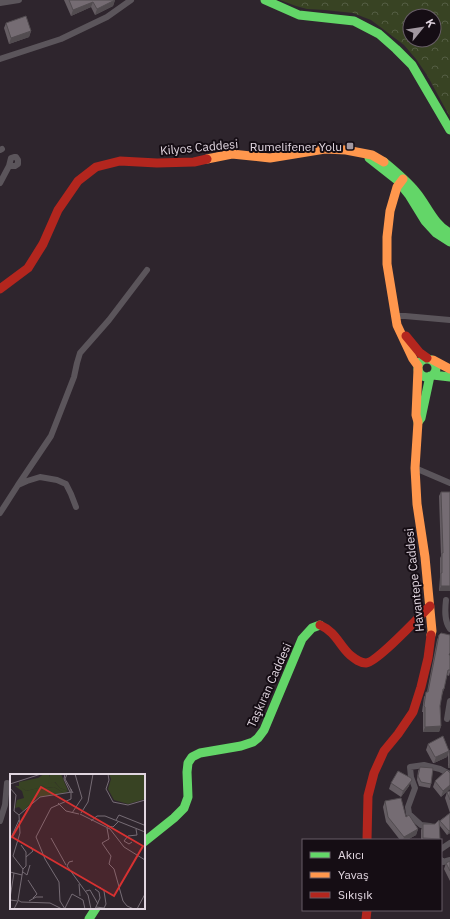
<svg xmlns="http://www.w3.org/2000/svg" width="450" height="919" viewBox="0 0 450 919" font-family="'IBM Plex Sans',sans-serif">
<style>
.forest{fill:url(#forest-crowns);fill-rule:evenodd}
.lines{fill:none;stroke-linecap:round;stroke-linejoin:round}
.street{stroke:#5b555b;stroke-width:6}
.fast{stroke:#63d668;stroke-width:9}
.slow{stroke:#ff974d;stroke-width:9}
.jam{stroke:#b3261e;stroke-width:9}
.wall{fill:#655d63}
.shaded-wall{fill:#524c50}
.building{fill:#756c73;stroke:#524c50}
.poi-dot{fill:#a298a1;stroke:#150d14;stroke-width:1.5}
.labels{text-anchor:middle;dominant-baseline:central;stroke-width:4;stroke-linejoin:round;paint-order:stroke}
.poi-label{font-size:12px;fill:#e1d6e0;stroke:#150d14;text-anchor:end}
.street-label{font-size:12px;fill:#e1d6e0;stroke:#150d14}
.inset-road{fill:none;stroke:#766c75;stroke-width:1}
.view{fill:#d73131;fill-opacity:0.15;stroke:#d73131;stroke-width:2}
.inset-edge{fill:none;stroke:#e1d6e0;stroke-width:2}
</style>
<defs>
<pattern id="forest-crowns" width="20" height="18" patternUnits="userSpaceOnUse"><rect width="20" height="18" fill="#384323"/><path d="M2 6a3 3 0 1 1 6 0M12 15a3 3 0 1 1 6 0" fill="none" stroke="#545d43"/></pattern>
</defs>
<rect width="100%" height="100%" fill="#2e252d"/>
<path class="forest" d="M280 0H450V117L427 75 416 59 404 45 371 20 353 13 325 10 307 9 296 6ZM410 16H434V40H410Z"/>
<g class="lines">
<path class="street" d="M0 3 19 0
M0 59 61 39 107 17 131 0
M0 150 2 149
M0 183 9 166 11 158 14 157H16L18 160V164L15 166H9
M396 316H405L450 320
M415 468 450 483
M18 485 51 436 74 377 77 363 80 353 109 320 147 270
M0 513 18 485 27 481 40 477 57 480 66 484 71 494 76 507
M446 600C445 609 444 621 450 629
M447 719 450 701
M0 821 5 805 7 783
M430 826 421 825 409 814 408 807 415 788 411 777 410 767 424 765 440 769 450 774
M441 849 450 843
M441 860 443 862 450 860"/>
<path class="fast" d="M265 0 299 15 354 21 379 34 396 49 412 65 450 130
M369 158 397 180 409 195 425 221 436 233 450 242
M384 162C395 171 407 181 416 192 427 205 434 225 450 233
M418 368a9 9 0 1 1 18 0a9 9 0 1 1-18 0Z
M433 375 450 377
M418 422 421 418 430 376
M144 842 174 818 184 808 188 797 187 772 188 763 192 757 200 753 241 746 253 742 258 738 264 730 302 639 312 628 320 625
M89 919 96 908"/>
<path class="slow" d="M207 159 232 154 270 158 325 149 346 150 372 155 384 162
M403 179 397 187 390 211 387 237V264L397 325 413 359 418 366
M433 360 450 369
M418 369 416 415 418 422 415 468 417 504 425 557 432 631 431 635"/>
<path class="jam" d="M0 289 28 268 43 244 58 210 78 181 96 167 120 161 157 163 194 162 207 159
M406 336 420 353 427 358
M320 625C336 632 339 645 350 655 355 659 360 663 366 663 377 662 420 616 430 606
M367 840 368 796 374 773 384 751 398 734 413 712 421 687 428 658 431 635
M366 919 367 910"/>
</g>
<path class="wall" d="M64 0H115L113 6 95 15 91 7 71 16Z
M6 23 31 31 29 37 9 44 4 28Z
M441 492H450V591H439L440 577V558L441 556 439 496Z
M439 635 449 655H450V672L449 676 447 675 444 689 442 695 440 706 441 726 439 732H423V712H422L424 697 427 692 431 671 437 640Z
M428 744 449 751 450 768H448V754L447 757 434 763H433L426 750Z
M420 767 431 784 430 788 419 786 417 780 418 771Z
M450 773V789L441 797 433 787 435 781Z
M391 783 409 786 401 797 389 789Z
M450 791V813L445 798 447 792Z
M385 801 406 817 418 829 416 835 407 840H400L386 822 383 807Z
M450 813V833L447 835 440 826 439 840H421V830L423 824H435Z
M450 861V881L444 869 446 863Z"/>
<path class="shaded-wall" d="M115 0 113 6 95 15 97 9Z
M93 2 91 7 71 16 73 10Z
M31 31 29 37 9 44 11 38Z
M441 586H450V591H439Z
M441 726 439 732H423L425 727Z
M449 751 447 757 434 763 436 757Z
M449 764H450V768H448Z
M412 780 409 786 401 797 403 791Z
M450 785V789L441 797 443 791Z
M418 829 416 835 407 840H403L404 837Z
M450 830V833L447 835 449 831Z
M423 838 440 839 439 840H423Z"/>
<path class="building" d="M69 0H115L97 9 93 2 73 10Z
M26 16 31 31 11 38 6 23Z
M441 492H450V586H441V573H442V553H443Z
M441 633 450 635V653L449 655H450V670H448L444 689H443L440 706 441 726 425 727V707L424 706 426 692H428L433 666 439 635Z
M443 736 449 751 436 757H435L428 744Z
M450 750V764H449Z
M420 767 433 768 431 784 421 782 418 776Z
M447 770 450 773V785L443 791 435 781Z
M398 771 411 778 412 780 403 791 391 783Z
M450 791V800L447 792Z
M401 798 406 817 409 815 418 829 404 837 388 817 385 801Z
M450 813V830L449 831 440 821Z
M439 820 440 839 423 838V824H435Z
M450 861V871L446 863Z"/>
<rect class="poi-dot" x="346" y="142" width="8" height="8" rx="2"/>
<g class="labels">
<g class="poi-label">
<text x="342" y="146">Rumelifener Yolu</text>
</g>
<g class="street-label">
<text transform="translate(199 147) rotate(-5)">Kilyos Caddesi</text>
<text transform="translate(414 580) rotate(-96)">Havantepe Caddesi</text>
<text transform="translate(269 685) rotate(-66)">Taşkıran Caddesi</text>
</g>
</g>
<g transform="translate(10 774)">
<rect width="135" height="135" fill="#2e252d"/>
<path d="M34 0H40L39 2 50 14 58 17 54 19 44 13 36 14 31 11 29 14 16 17 9 12V8L28 4Z" fill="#384323"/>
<path d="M40 0H51L58 17 50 14 45 8 38 10ZM99 0H135V25L118 30 104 26 98 15 101 5ZM31 11 36 14 44 13 54 19 28 23 13 37 9 33 5 34 7 26 14 24 12 17 5 12H10L16 17 28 14Z" fill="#384323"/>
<path class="inset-road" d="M55 0 54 5 60 18M57 0 55 5 63 19M98 0 99 6 96 15 103 28 118 31 135 26M0 10 31 0M0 14 6 21 4 37 9 41M48 29 56 37 69 40M62 39 72 24 65 0M71 39 78 28 83 0M70 40 100 55 114 73 135 86M9 41 10 59 3 82 13 95 8 126 11 128 40 129 52 135M9 41 30 23 62 18M106 46 109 41 134 51M81 47 87 42H95L135 58M97 52 103 53 109 47M97 54 99 65 92 69 101 82 99 90 104 95 113 127 117 132 124 135M41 64 56 91M0 66 9 46M122 68 119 70 114 67 118 62 127 61 126 55M11 71 16 78V92L13 95M16 83 23 77 21 73M63 87 59 88 57 92 78 121 81 135M0 98 12 101M13 98 17 101 20 91M18 106 27 120 23 124M69 110 70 122M85 115 89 118 90 124 85 135M76 117 80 116 88 130M0 124 4 99M0 126 8 127 4 135M19 127 26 123H33M86 133 94 134 96 130 94 117 90 113M55 134 62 120 73 126 75 135M55 135 50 127 49 108 35 85 26 63 41 34 61 25V15M127 135 135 120"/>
<path class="view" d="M31 13 133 72 104 122 2 63Z"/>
<rect width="135" height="135" class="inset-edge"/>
</g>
<rect x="302" y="839" width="140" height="72" fill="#150d14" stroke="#675d66"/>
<rect x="310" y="852" width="20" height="6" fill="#63d668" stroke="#675d66"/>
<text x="338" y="859" font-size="12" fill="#e1d6e0">Akıcı</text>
<rect x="310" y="872" width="20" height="6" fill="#ff974d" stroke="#675d66"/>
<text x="338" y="879" font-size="12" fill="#e1d6e0">Yavaş</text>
<rect x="310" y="892" width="20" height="6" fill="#b3261e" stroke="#675d66"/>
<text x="338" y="899" font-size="12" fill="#e1d6e0">Sıkışık</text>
<g transform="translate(422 28) rotate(60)"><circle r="19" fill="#150d14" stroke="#675d66"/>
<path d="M0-3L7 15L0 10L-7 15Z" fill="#a298a1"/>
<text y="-6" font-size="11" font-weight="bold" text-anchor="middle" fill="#e1d6e0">K</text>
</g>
</svg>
